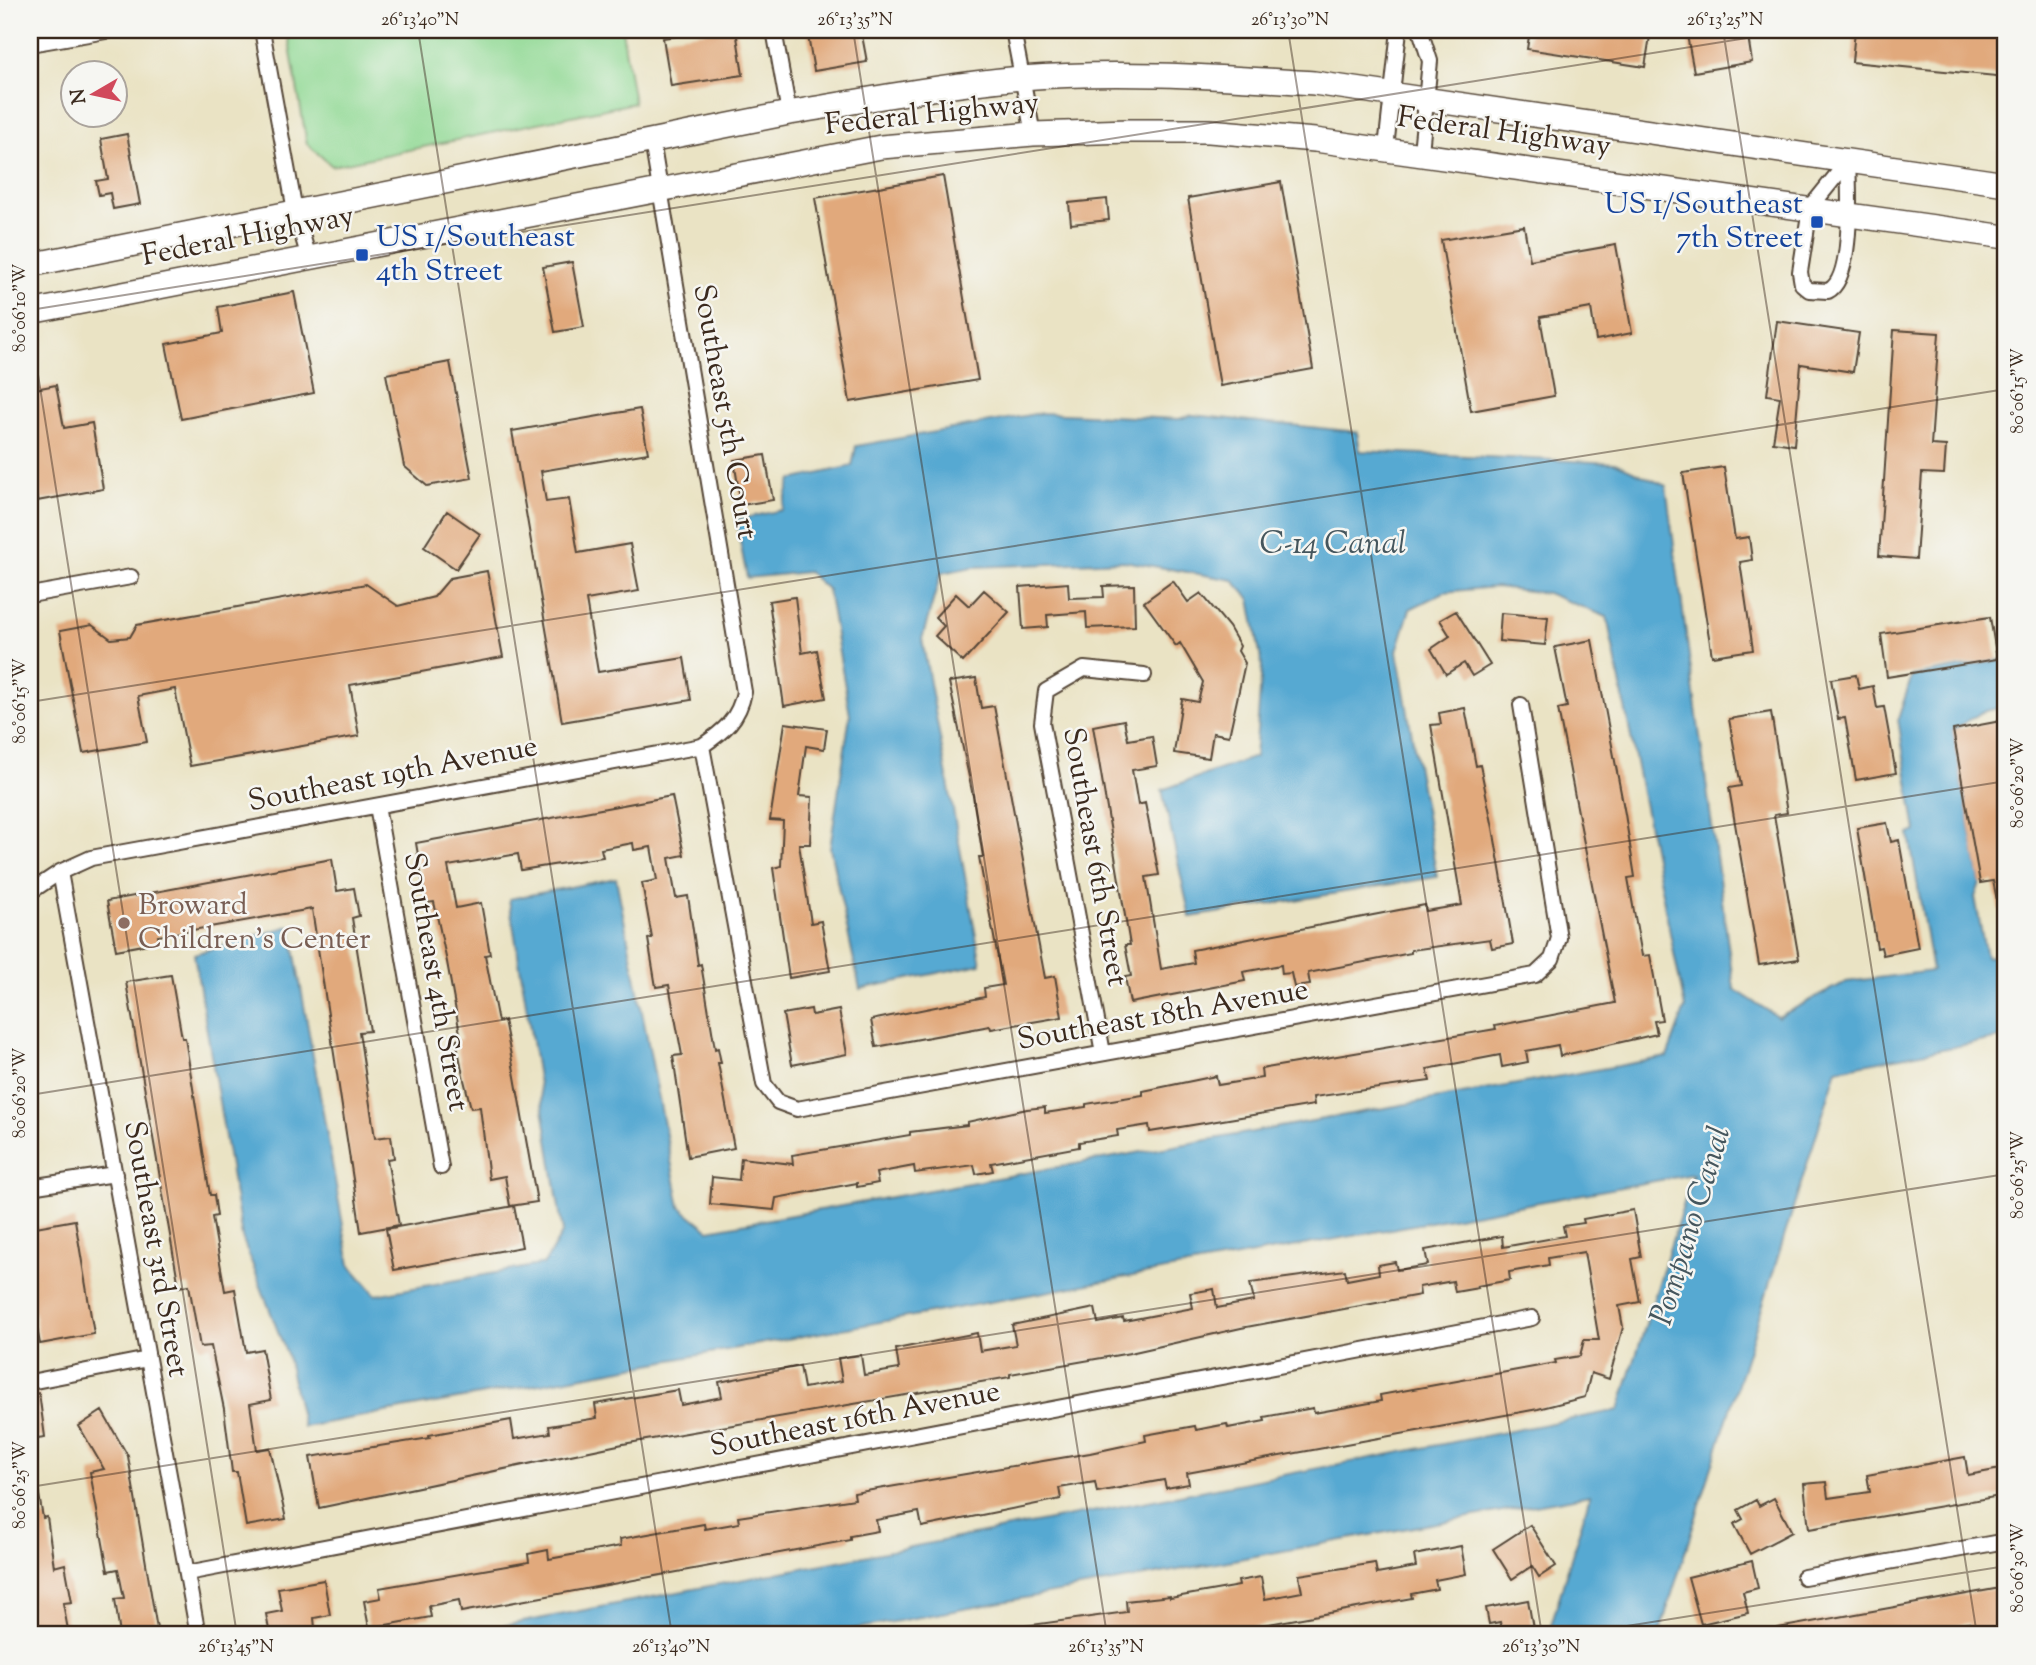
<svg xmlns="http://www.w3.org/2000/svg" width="2036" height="1665" viewBox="0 0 2036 1665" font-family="'Sorts Mill Goudy',serif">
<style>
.green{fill:#91d994;stroke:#668259;stroke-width:2}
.water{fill:#57a9d2;stroke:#496a78;stroke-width:2}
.building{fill:#e1a97c}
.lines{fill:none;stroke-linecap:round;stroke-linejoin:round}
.street-casing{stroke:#554637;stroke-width:18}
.primary-casing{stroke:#554637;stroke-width:26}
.street{stroke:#fff;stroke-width:14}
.primary{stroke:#fff;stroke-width:23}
.ticks{fill:none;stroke:#3b2a1e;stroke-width:2;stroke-opacity:0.45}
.transit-dot{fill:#1a4fb4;stroke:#f6f6f2;stroke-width:2.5}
.education-dot{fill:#8d6e63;stroke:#f6f6f2;stroke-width:2.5}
.labels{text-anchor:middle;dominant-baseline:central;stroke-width:5;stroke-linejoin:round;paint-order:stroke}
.street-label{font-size:30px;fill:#3b2a1e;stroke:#f6f6f2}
.transit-label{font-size:30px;fill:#164399;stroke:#f6f6f2;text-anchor:end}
.education-label{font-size:30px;fill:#785e54;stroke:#f6f6f2;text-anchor:start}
.water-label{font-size:32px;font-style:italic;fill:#45565d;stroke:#f6f6f2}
.neatline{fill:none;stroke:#3b2a1e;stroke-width:2.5}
.ticks-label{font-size:18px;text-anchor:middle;fill:#3b2a1e}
</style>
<rect width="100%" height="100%" fill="#f6f6f2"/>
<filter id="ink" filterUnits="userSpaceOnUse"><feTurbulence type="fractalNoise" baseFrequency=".0143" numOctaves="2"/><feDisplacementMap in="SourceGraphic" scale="14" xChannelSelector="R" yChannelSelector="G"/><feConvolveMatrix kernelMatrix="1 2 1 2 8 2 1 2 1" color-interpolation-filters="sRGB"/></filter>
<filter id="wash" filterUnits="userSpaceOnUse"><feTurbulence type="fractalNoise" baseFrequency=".00686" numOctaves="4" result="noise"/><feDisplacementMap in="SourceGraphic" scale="28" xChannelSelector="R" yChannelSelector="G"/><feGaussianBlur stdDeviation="1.57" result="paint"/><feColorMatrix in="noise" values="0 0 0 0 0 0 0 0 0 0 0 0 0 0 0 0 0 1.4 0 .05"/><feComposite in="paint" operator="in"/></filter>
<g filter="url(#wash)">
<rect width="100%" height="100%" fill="#eae3c4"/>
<path class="green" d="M287 30H622L634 103 332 166 307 144Z"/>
<path class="water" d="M1041 413 1179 419 1192 415 1357 432 1360 451 1615 463 1666 486 1734 989 1778 1017 1846 982 1932 971 1909 834 1916 831 1898 719 1912 676 2006 659V706L1982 712 1953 730 1980 883 1975 897 1986 957 2006 954V1037L1837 1069 1659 1635H1548L1590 1495 821 1635H456L1619 1410 1693 1174 303 1427 287 1355 242 1237 194 954 290 926 350 1265 376 1295 544 1264 563 1232 509 899 616 878 680 1207 709 1230 1667 1057 1685 1008 1607 617 1547 593 1495 587 1444 592 1410 609 1397 651 1437 877 1190 917 1162 790 1255 757 1262 665 1250 599 1233 580 1124 561 973 567 941 573 922 639 981 964 860 989 830 848 850 715 828 590 808 572 747 578 736 520 782 510 791 480 852 466 856 446Z"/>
<g id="blocks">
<path class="building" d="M719 30H736L743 75 671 86 663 38Z
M807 30H861L867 62 814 71Z
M1530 30H1651L1645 67 1527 49Z
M1686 30H1747L1752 62 1694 72Z
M1855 30H2006V77L1852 62Z
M127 134 140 204 113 209 110 193 99 195 96 181 108 179 101 139Z
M943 176 978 380 850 402 815 198Z
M1281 182 1313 369 1220 386 1188 198Z
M1107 199 1109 220 1071 224 1069 203Z
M1524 226 1530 260 1616 245 1632 333 1596 340 1591 308 1540 317 1554 396 1471 411 1441 240Z
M572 262 584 327 555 332 543 267Z
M294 292 314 393 181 419 166 344 222 333 218 307Z
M1777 321 1859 333 1853 372 1801 364 1794 445 1773 442 1780 397 1767 395Z
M1894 330 1939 333 1931 445 1946 446 1944 474 1922 473 1916 559 1879 556Z
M450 362 472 478 427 486 404 466 386 374Z
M56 385 64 428 92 423 103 489 37 501 30 461V390Z
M640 409 648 453 541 471 546 502 569 499 578 553 630 544 639 591 586 600 598 672 684 658 691 700 562 722 512 431Z
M765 455 773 500 741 505 734 460Z
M1724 467 1735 539 1749 537 1752 560 1740 562 1753 650 1712 656 1683 473Z
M447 511 480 534 456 569 424 547Z
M487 571 503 657 350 685 359 736 190 766 175 689 138 696 147 742 83 753 60 631 92 625 111 639 130 637 137 625 366 584 398 606 434 597 450 578Z
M1173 581 1188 602 1201 593 1229 627 1240 646 1238 651 1245 663 1229 736 1213 733 1209 758 1174 753 1182 699 1198 702 1203 682 1180 643 1176 646 1144 602Z
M1068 583 1069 598 1104 597 1103 586 1134 585 1135 626 1087 628 1086 612 1047 615 1048 627 1023 629 1020 587Z
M984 590 1009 612 963 662 935 636 944 626 935 617 956 594 969 606Z
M795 597 802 653 817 650 826 698 784 706 769 601Z
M1456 611 1490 665 1472 676 1464 663 1446 674 1431 649 1450 636 1440 620Z
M1501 613 1548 617 1545 645 1499 641Z
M1990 617 1997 659 1887 677 1881 634Z
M1592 640 1625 814 1635 877 1628 878 1642 956 1650 955 1662 1020 1654 1021 1657 1034 1560 1056 1558 1045 1526 1051 1528 1062 1502 1067 1500 1055 1427 1069 1430 1081 1313 1097 1314 1105 1150 1132 1149 1125 1117 1130 1118 1136 1079 1142V1147L991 1163 993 1171 976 1174 974 1165 915 1173 914 1166 876 1173 878 1183 857 1187V1183L776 1198 774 1210 710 1204 712 1177 739 1180 741 1158 793 1164 792 1155 910 1135V1132L967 1125V1122L1027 1109 1045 1107V1113L1086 1107V1104L1143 1095V1091L1216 1076 1218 1085 1262 1078 1261 1069 1496 1029 1495 1026 1615 1003 1558 709 1567 707 1555 647Z
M1856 675 1859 689 1873 686 1877 708 1884 707 1896 773 1856 780 1845 718 1838 719 1831 679Z
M976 678 981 708 994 706 1045 978 1055 976 1062 1017 991 1029 990 1026 876 1047 871 1020 985 997 984 988 1003 985 979 857H983L973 796 949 682Z
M1465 708 1476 766 1480 765 1493 828 1513 944 1492 948 1490 939 1411 950V953L1308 973 1310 985 1294 987 1291 973 1282 974 1281 965 1243 972 1245 981 1130 1003 1125 977 1131 976 1125 945H1130L1093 726 1124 720 1128 740 1152 736 1157 766 1132 770 1138 805 1145 803 1159 875 1146 877 1161 969 1194 963 1192 950 1425 905 1426 911 1462 905 1431 725 1441 724 1439 713Z
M1771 712 1787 813 1774 815 1799 959 1759 965 1729 788 1741 786 1729 719Z
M2006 720V909L1999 910 1993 881 1980 883 1953 730Z
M785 723 827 729 824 749 806 746 799 796 812 797 810 844H799L811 923 821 921 830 971 789 978 773 868 781 866 783 821 770 820Z
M672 796 684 855 669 858 676 898 688 896 698 965 701 964 715 1049 718 1048 721 1063H718L734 1148 688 1157 673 1056 682 1055 669 985 656 987 648 939 652 938 642 883 657 880 651 847 634 850 633 843 601 849 603 857 521 870 518 854 448 866 456 908 481 903 490 954 485 955 498 1022 504 1020 514 1071 537 1202 510 1206 505 1176 489 1179 480 1107 471 1108 464 1080 456 1040 461 1039 447 962 434 902 426 903 416 843Z
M1887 823 1891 842 1899 840 1918 948 1883 955 1881 947 1877 948 1857 828Z
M332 859 337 891 354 888 359 916 352 918 370 1031 359 1032 375 1138 391 1136 394 1158 387 1159 399 1225 361 1232 312 909 158 936 159 942 116 950 107 901Z
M171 975 182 1038H185L210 1195H214L217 1216 212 1217 225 1291 235 1289 246 1352 262 1349 271 1400 250 1404 257 1450 270 1448 286 1519 246 1526 237 1472H232L224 1409 211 1346 200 1347 189 1285 179 1287 126 982Z
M811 1009 812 1015 839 1010 847 1054 792 1065 783 1014Z
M514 1206 522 1247 394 1270 386 1229Z
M1633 1210 1641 1257 1632 1259 1640 1302 1619 1306 1623 1327 1609 1379 1591 1373 1585 1397 1538 1409 1187 1473 1189 1484 1166 1488 1164 1480 1097 1492 1095 1482 1059 1488 1061 1499 922 1527 919 1512 876 1520 878 1531 850 1536V1540L461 1612 459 1600 429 1606 431 1617 369 1628 364 1601 381 1598 379 1588 529 1562 528 1554 548 1550 549 1559 621 1546 620 1539 704 1524 705 1529 739 1523 738 1517 855 1499 854 1493 1090 1453 1146 1441 1145 1435 1195 1426 1196 1430 1227 1424 1228 1428 1265 1421 1264 1417 1313 1408 1314 1413 1381 1401 1380 1395 1556 1363 1555 1360 1580 1356 1584 1340H1599L1584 1252 1548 1258 1549 1265 1509 1272 1510 1280 1477 1286 1478 1288 1455 1292 1453 1281 1419 1287 1420 1295 1241 1328 1130 1353 1010 1374V1377L623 1444 319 1508 310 1457 430 1438 429 1435 511 1420 514 1439 550 1433 549 1426 597 1418 595 1404 678 1390 681 1405 722 1397 719 1382 800 1366 804 1388 842 1381 838 1358 861 1355 864 1375 899 1369 896 1349 977 1333 980 1351 1016 1345 1012 1325 1095 1308 1098 1323 1123 1318 1124 1321 1193 1308 1190 1293 1214 1289 1217 1308 1254 1301 1250 1283 1345 1270 1347 1280 1379 1274 1378 1265 1395 1262 1397 1270 1428 1265 1425 1250 1502 1236 1503 1247 1565 1236 1563 1226 1584 1223 1583 1219Z
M75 1220 94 1334 40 1344 30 1290V1228Z
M39 1393 45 1437 30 1439V1394Z
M102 1411 128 1456 158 1635H120L115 1599 124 1598 118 1569 108 1571 90 1472 104 1469 79 1426Z
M1965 1457 1968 1475 2006 1468V1495L1809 1529 1804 1484 1826 1482 1828 1498 1870 1492 1867 1475Z
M30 1489H38L43 1518 47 1517 54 1567 65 1564 72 1602 63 1603 69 1635H30Z
M1774 1498 1792 1532 1750 1554 1734 1524 1743 1519 1738 1510 1756 1500 1759 1506Z
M1530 1525 1556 1566 1539 1577 1532 1566 1512 1579 1493 1549Z
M1461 1546 1466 1574 1435 1580 1437 1589 1411 1594 1412 1598 1209 1635H1025L1024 1626 1127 1612 1126 1601 1170 1596V1598L1239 1586 1238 1581 1261 1577 1265 1599 1302 1592 1299 1575 1375 1563 1377 1574 1416 1567 1414 1555Z
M1752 1561 1758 1588 1743 1592 1748 1613 1701 1624 1688 1577Z
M324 1580 330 1615 314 1618 315 1628 270 1635 266 1614 282 1611 278 1588Z
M2006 1587V1631L1971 1635 1969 1623 1931 1630 1932 1635H1779L1778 1628Z
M1528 1600 1534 1634 1503 1635 1500 1622 1489 1624 1486 1608Z"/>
</g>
</g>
<g filter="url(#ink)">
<use href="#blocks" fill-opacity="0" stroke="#554637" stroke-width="2"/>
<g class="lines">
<g class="street-casing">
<path id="street" d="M262 30 295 211 309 258
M774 30 789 113
M1013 30 1033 134
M1420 30 1430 61 1421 152
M30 44 112 30
M1386 148 1399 30
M1848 161C1849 187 1854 279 1828 291L1809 290 1802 284 1800 272 1810 208Z
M30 595 131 577
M702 746 764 1084 778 1102 797 1109 1535 975 1552 959 1559 938 1521 705
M377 806 441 1167
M60 872 198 1635
M30 892 60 872 91 858 702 746C724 731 739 719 744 692L652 141
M1103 1053 1042 723 1046 691 1084 669 1144 675
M30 1187 115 1174
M30 1382 148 1359
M187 1573 1532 1318
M1804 1577 2006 1541
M1420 1635 1437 1632"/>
</g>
<g class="primary-casing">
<path id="primary" d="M30 265 789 113C866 100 943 85 1021 78 1119 70 1217 77 1314 83L2006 184
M30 312 881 147 1033 134 1129 131H1209L1315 140 2006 237"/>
</g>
<use href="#street" class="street"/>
<use href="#primary" class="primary"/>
</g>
</g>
<path class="ticks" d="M418 30 672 1635M853 30 1107 1635M1288 30 1542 1635M1723 30 1977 1635M30 310 1798 30M30 324 237 1635M30 702 2006 389M30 1095 2006 781M30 1487 2006 1174M1570 1635 2006 1566"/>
<g class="transit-dot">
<rect x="1810" y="215" width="14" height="14" rx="3.5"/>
<rect x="355" y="248" width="14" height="14" rx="3.5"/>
</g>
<circle class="education-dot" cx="124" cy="923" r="7"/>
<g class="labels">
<g class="street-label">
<text transform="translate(932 115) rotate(-6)">Federal Highway</text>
<text transform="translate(1504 133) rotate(8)">Federal Highway</text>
<text transform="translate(248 237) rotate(-11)">Federal Highway</text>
<text transform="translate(724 412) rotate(80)">Southeast 5th Court</text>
<text transform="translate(393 775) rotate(-11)">Southeast 19th Avenue</text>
<text transform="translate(1094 857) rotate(80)">Southeast 6th Street</text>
<text transform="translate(435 982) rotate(80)">Southeast 4th Street</text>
<text transform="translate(1163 1016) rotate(-10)">Southeast 18th Avenue</text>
<text transform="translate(155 1249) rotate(80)">Southeast 3rd Street</text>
<text transform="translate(855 1420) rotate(-11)">Southeast 16th Avenue</text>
</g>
<g class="transit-label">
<text x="1803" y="205">US 1/Southeast<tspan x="1803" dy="34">7th Street</tspan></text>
<text x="376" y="238" text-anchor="start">US 1/Southeast<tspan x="376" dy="34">4th Street</tspan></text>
</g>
<g class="education-label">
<text x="138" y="906">Broward<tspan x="138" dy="34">Children's Center</tspan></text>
</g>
<g class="water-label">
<text x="1333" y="545">C-14 Canal</text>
<text transform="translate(1692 1226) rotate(-73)">Pompano Canal</text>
</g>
</g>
<rect width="2036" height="1665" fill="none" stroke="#f6f6f2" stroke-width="77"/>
<g transform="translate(94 94) rotate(261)"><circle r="33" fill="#f6f6f2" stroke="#aba49d" stroke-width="2"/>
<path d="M0-5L12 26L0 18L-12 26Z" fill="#d1495b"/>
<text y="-10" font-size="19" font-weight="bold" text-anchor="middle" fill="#3b2a1e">N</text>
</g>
<rect x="38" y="38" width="1959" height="1588" class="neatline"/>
<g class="ticks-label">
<text x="420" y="25">26°13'40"N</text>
<text x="855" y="25">26°13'35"N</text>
<text x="1290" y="25">26°13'30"N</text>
<text x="1725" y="25">26°13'25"N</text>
<text transform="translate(19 308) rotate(-90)" y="6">80°06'10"W</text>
<text transform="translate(2017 391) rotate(-90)" y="6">80°06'15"W</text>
<text transform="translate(19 701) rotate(-90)" y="6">80°06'15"W</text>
<text transform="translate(2017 783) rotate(-90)" y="6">80°06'20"W</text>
<text transform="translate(19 1093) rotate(-90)" y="6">80°06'20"W</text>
<text transform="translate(2017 1175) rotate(-90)" y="6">80°06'25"W</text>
<text transform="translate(19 1485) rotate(-90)" y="6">80°06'25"W</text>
<text transform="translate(2017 1568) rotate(-90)" y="6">80°06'30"W</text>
<text x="236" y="1652">26°13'45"N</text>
<text x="671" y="1652">26°13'40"N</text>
<text x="1106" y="1652">26°13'35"N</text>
<text x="1541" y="1652">26°13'30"N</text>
</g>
</svg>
